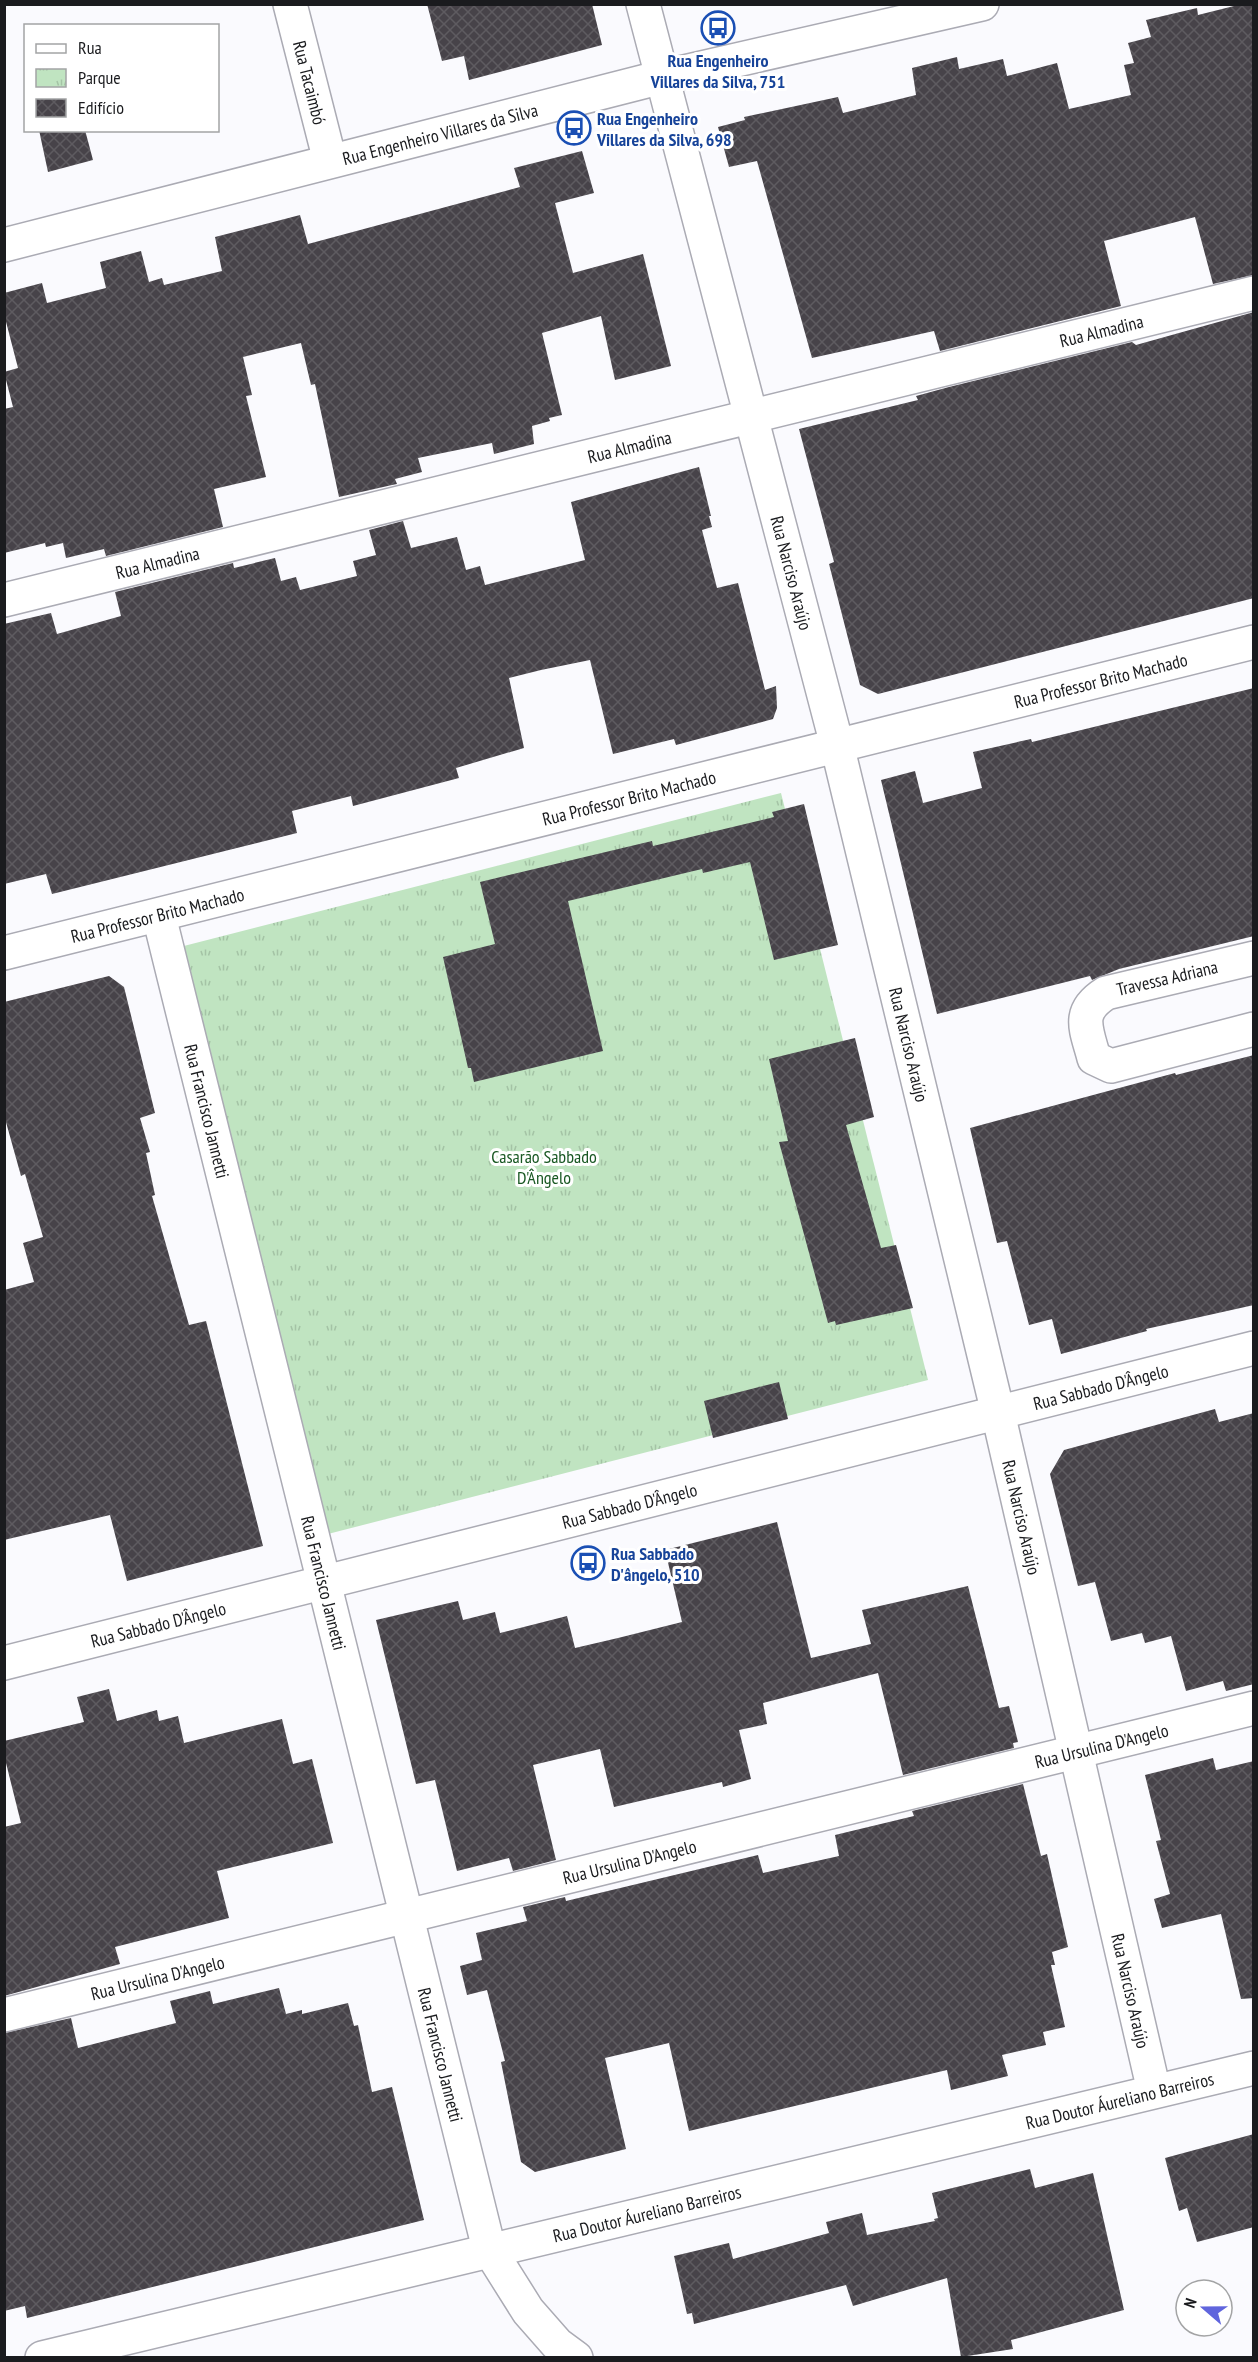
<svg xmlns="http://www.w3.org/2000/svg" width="1258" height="2362" viewBox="0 0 1258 2362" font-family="'PT Sans Narrow',sans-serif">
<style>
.park{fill:url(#park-tufts)}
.building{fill:url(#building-cross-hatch)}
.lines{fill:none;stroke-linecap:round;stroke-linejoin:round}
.minor-casing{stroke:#ababb4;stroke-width:36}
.highway-casing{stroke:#ababb4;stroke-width:36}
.minor{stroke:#fff;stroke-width:33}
.highway{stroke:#fff;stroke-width:33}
.labels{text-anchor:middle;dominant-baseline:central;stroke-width:6;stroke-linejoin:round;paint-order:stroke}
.transit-label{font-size:18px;font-weight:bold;fill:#164399;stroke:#fff;text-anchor:start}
.street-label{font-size:18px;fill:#1a1b1e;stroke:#fff}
.park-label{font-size:18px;fill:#195823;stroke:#fff}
</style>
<defs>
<pattern id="park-tufts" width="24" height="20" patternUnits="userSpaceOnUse" patternTransform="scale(1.5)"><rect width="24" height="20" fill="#c0e4c1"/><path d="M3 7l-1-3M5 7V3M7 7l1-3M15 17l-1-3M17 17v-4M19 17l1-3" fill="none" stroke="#a4c3a5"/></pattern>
<pattern id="building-cross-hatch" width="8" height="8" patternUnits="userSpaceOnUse" patternTransform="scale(1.5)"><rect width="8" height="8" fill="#474349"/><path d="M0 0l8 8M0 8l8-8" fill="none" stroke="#5e5b60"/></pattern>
</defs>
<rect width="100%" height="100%" fill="#fafafe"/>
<path class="park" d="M781 793 928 1380 324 1535 176 948Z"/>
<path class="building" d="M427 4H592L602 45 469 80 464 56 442 61Z
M1242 4H1254V275L1213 284 1195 217 1104 241 1121 306 940 351 934 331 812 358 757 161 729 167 718 127 745 120 744 117 838 97 843 113 916 95 912 68 957 57 959 69 1003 59 1007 76 1057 63 1069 109 1131 95 1124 65 1134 63 1128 43 1151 37 1146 20 1197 8 1198 15Z
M39 130H85L93 160 48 172Z
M582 151 594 193 555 203 573 273 643 254 671 366 615 380 601 316 542 333 562 415 549 418 550 421 532 426 534 444 494 454 492 443 418 458 422 472 395 479 397 484 392 485 339 497 315 384 311 385 301 343 243 357 252 395 246 396 266 477 214 489 223 527 106 556 104 549 66 558 63 543 46 547 45 543 4 553V409L13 407 4 372 18 368 4 314V293L42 283 47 303 106 288 100 262 141 251 149 282 162 278 164 285 222 271 215 237 300 215 308 244 520 187 514 168Z
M1254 312V598L878 694 860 685 829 564 834 562 799 429 918 400 916 396 949 387 1132 342 1136 345Z
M699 467 711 516H709L712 527 702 530 717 588 738 583 765 690 776 686 777 708 773 719 676 745 674 739 613 754 590 660 541 670 509 678 524 748 456 768 459 778 353 806 351 796 292 811 297 833 52 894 46 874 4 884V624L51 613 57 634 121 616 115 592 233 563 234 568 275 558 281 581 296 577 300 590 357 576 353 561 376 555 369 530 403 521 411 548 457 537 466 570 480 566 485 585 585 560 571 502Z
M1254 688V936L1119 969 1092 980 1090 976 937 1014 881 780 915 771 923 803 982 788 973 752 1031 739 1032 742Z
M804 804 838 945 774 960 750 862 703 873 702 869 568 901 603 1051 474 1082 471 1068H468L443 957 495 944 480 882 652 841 653 846 774 817 772 812Z
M109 976 124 987 155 1113 140 1118 150 1152 146 1153 155 1195 152 1196 189 1325 206 1321 263 1546 127 1581 110 1515 4 1540V1290L34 1282 23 1243 43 1237 25 1174 21 1176 4 1115V1002Z
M855 1038 874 1117 846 1125 881 1248 896 1245 913 1308 836 1325 835 1321 828 1323 779 1142 788 1141 769 1059Z
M1254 1055V1305L1146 1329 1147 1331 1061 1354 1052 1319 1029 1325 1007 1241 997 1243 970 1128 1175 1073 1176 1075Z
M779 1382 788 1419 713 1438 704 1401Z
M1215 1409 1219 1422 1254 1413V1684L1226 1691 1223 1681 1186 1691 1171 1636 1145 1643 1142 1633 1111 1641 1095 1582 1078 1586 1050 1474 1064 1450Z
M777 1522 811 1658 871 1644 862 1610 968 1586 999 1708 1009 1706 1018 1742 1013 1743 1014 1748 903 1775 878 1673 763 1703 767 1724 739 1730 751 1779 723 1787 722 1782 614 1807 600 1749 533 1765 556 1860 513 1871 509 1858 457 1871 435 1780 416 1784 376 1620 458 1601 463 1620 495 1612 500 1633 567 1616 575 1648 618 1638 682 1622 665 1550Z
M109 1689 117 1721 157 1710 159 1721 178 1716 184 1743 282 1719 293 1764 312 1759 333 1843 217 1871 229 1918 115 1947 120 1964 4 1996V1827L21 1823 4 1755V1741L84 1722 77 1697Z
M1213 1758 1216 1770 1254 1761V1998L1241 1999 1221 1914 1162 1928 1154 1899 1170 1894 1156 1841 1161 1840 1145 1775Z
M1023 1784 1041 1856 1047 1854 1068 1947 1052 1952 1055 1965H1051L1065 2027 1043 2032 1046 2045 1002 2055 1008 2076 951 2090 947 2070 689 2131 669 2043 605 2058 626 2149 535 2172 521 2162 501 2062 505 2061 487 1990 467 1995 460 1966 482 1960 476 1933 527 1921 523 1907 565 1897 566 1901 758 1855 763 1873 839 1856 835 1835 914 1816 912 1811Z
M279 1988 286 2014 302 2010V2014L348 2003 354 2026 358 2025 372 2092 392 2087 424 2220 27 2318 25 2306 4 2311V2033L71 2018 78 2048 176 2023 170 2001 210 1991 213 2004Z
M1254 2134V2227L1197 2242 1187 2208 1179 2211 1165 2158Z
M1030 2169 1035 2188 1093 2173 1124 2310 1011 2340 1013 2349 961 2357 947 2278 853 2306 846 2285 694 2324 692 2313 687 2314 674 2256 729 2243 733 2259 829 2233 826 2222 862 2213 867 2235 935 2221 934 2219 938 2218 932 2193Z"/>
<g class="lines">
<g class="minor-casing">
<g id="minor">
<path id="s1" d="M290 4 330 161"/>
<path id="s2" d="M643 4 837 745 998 1413 1154 2091"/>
<path id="s3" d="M4 245 662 77 982 4"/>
<path id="s4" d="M4 600 1254 293"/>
<path id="s5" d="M159 916 489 2249"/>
<path id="s6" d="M4 953 1254 642"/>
<path d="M1254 958 1106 993C1076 1012 1086 1028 1094 1058L1111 1066 1254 1029"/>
<path id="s7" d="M4 1663 1254 1348"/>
<path id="s8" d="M4 2015 1254 1708"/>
<path id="s9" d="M42 2358 1254 2068"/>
</g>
</g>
<g class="highway-casing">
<path id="highway" d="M489 2249 528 2311 557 2344 576 2358"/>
</g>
<use href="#minor" class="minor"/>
<use href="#highway" class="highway"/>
</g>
<defs>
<g id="bus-ring" transform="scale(1.725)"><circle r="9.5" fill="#fff" stroke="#1a4fb4" stroke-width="1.5"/><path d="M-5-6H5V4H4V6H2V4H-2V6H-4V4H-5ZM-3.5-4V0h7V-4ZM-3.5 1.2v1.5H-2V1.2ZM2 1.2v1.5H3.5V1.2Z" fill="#1a4fb4"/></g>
</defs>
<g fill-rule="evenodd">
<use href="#bus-ring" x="718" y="28"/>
<use href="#bus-ring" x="574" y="128"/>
<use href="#bus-ring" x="588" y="1563"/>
</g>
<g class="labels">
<g class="transit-label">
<text x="718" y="60" text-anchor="middle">Rua Engenheiro<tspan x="718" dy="21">Villares da Silva, 751</tspan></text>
<text x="597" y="118">Rua Engenheiro<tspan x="597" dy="21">Villares da Silva, 698</tspan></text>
<text x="611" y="1553">Rua Sabbado<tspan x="611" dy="21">D'ângelo, 510</tspan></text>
</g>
<g class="street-label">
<text stroke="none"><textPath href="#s1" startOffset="81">Rua Tacaimbó</textPath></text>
<text stroke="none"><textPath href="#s3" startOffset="450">Rua Engenheiro Villares da Silva</textPath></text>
<text stroke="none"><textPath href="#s4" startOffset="1130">Rua Almadina</textPath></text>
<text stroke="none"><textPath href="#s4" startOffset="644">Rua Almadina</textPath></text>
<text stroke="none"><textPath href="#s4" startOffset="158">Rua Almadina</textPath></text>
<text stroke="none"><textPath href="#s2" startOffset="588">Rua Narciso Araújo</textPath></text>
<text stroke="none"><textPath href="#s6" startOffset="1130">Rua Professor Brito Machado</textPath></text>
<text stroke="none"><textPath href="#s6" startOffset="644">Rua Professor Brito Machado</textPath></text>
<text stroke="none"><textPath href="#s6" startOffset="158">Rua Professor Brito Machado</textPath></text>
<text transform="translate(1167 978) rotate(-13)">Travessa Adriana</text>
<text stroke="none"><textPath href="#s2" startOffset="1074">Rua Narciso Araújo</textPath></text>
<text stroke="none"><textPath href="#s5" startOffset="201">Rua Francisco Jannetti</textPath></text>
<text stroke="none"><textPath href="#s7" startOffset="1131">Rua Sabbado D'Ângelo</textPath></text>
<text stroke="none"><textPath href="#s7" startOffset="645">Rua Sabbado D'Ângelo</textPath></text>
<text stroke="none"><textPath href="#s2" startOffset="1560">Rua Narciso Araújo</textPath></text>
<text stroke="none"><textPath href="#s5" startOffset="687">Rua Francisco Jannetti</textPath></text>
<text stroke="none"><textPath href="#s7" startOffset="159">Rua Sabbado D'Ângelo</textPath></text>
<text stroke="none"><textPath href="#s8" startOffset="1130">Rua Ursulina D'Angelo</textPath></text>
<text stroke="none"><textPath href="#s8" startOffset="644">Rua Ursulina D'Angelo</textPath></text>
<text stroke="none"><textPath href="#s8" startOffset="158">Rua Ursulina D'Angelo</textPath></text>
<text stroke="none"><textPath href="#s2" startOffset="2046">Rua Narciso Araújo</textPath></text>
<text stroke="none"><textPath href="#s5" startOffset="1173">Rua Francisco Jannetti</textPath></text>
<text stroke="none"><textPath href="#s9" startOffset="1108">Rua Doutor Áureliano Barreiros</textPath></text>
<text stroke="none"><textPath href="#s9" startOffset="622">Rua Doutor Áureliano Barreiros</textPath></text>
</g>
<g class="park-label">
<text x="544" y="1156">Casarão Sabbado<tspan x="544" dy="21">D'Ângelo</tspan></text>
</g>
</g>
<rect width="1258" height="2362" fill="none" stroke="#1a1b1e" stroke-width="12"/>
<rect x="24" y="24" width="195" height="108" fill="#ffffff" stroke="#a3a4a5" stroke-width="1.5"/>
<rect x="36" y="44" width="30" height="9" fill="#ffffff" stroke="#a3a4a5" stroke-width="1.5"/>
<text x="78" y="54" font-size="18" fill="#1a1b1e">Rua</text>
<rect x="36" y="69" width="30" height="18" fill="url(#park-tufts)" stroke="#a3a4a5" stroke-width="1.5"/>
<text x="78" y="84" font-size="18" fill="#1a1b1e">Parque</text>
<rect x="36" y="99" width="30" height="18" fill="url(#building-cross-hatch)" stroke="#a3a4a5" stroke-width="1.5"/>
<text x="78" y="114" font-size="18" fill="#1a1b1e">Edifício</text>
<g transform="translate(1204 2308) rotate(290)"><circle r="28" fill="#ffffff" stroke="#a3a4a5" stroke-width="1.5"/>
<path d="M0-4.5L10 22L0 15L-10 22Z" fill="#6065dd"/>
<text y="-9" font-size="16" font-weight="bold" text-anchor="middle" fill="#1a1b1e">N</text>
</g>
</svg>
